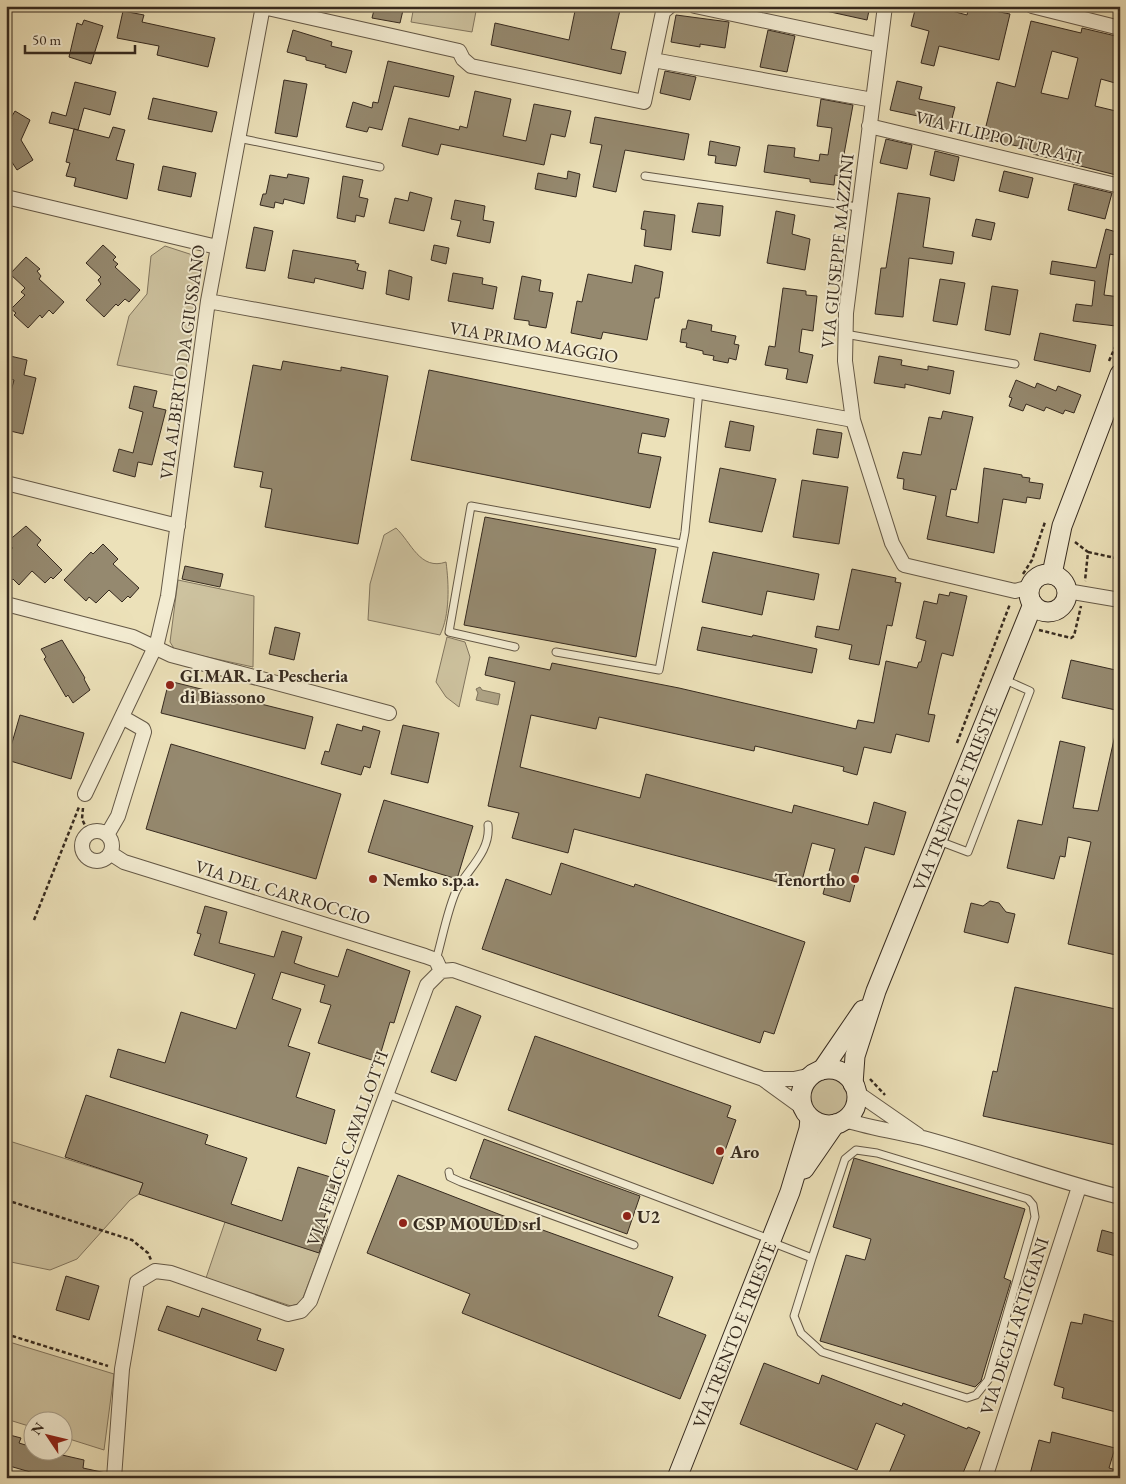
<svg xmlns="http://www.w3.org/2000/svg" width="1126" height="1484" viewBox="0 0 1126 1484" font-family="'EB Garamond',serif">
<style>
.green{fill:#cdc29f;stroke:#82765f}
.water{fill:#aea385;stroke:#7e735c}
.building{fill:#95896f;stroke:#362a1f;fill-rule:evenodd}
.lines{fill:none;stroke-linecap:round;stroke-linejoin:round}
.lane-casing{stroke:#645846;stroke-width:9}
.street-casing{stroke:#645846;stroke-width:16}
.secondary-casing{stroke:#362a1f;stroke-width:21}
.path{stroke:#362a1f;stroke-width:2.5;stroke-dasharray:4 2.5;stroke-linecap:butt}
.lane{stroke:#f3ecd2;stroke-width:7}
.street{stroke:#f3ecd2;stroke-width:14}
.secondary{stroke:#f3ecd2;stroke-width:19}
.poi-dot{fill:#8f2418;stroke:#f3ecd2;stroke-width:2}
.labels{text-anchor:middle;dominant-baseline:central;stroke-width:4;stroke-linejoin:round;paint-order:stroke}
.street-label{font-size:18px;fill:#362a1f;stroke:#f3ecd2}
.poi-label{font-size:18px;font-weight:bold;fill:#362a1f;stroke:#f3ecd2;text-anchor:start}
</style>
<rect width="100%" height="100%" fill="#ece1b9"/>
<filter id="stains"><feTurbulence type="fractalNoise" baseFrequency=".004" numOctaves="4"/><feColorMatrix values="0 0 0 0 .2 0 0 0 0 .09 0 0 0 0 .02 0 0 0 .5 -.17"/></filter>
<radialGradient id="worn" r=".72"><stop offset=".6" stop-color="#630" stop-opacity="0"/><stop offset="1" stop-color="#630" stop-opacity=".3"/></radialGradient>
<path class="green" d="M414 6H477L472 32 411 22Z
M165 246 202 258 185 378 117 365 129 316 147 294 151 256Z
M396 528C411 542 420 571 446 562 449 584 450 615 440 635L368 620 370 584 384 535Z
M178 580 254 596 253 667 175 650 170 642Z
M447 637 465 642 470 657 459 707 446 697 436 682Z
M810 1098a20 20 0 1 1 40 0a20 20 0 1 1-40 0Z
M6 1140 143 1183 139 1194 130 1200 77 1259 50 1270 6 1261Z
M225 1222 320 1253 301 1303 291 1306 206 1278Z
M6 1341 114 1374 104 1450 63 1437 62 1422H32V1427L6 1419Z"/>
<path class="water" d="M480 687 482 690 500 694 498 705 476 700 478 693 476 689Z"/>
<path class="building" d="M375 6H404L400 23 372 18Z
M576 6H621L611 49 626 52 621 74 491 45 495 23 569 40Z
M826 6H870L867 20 826 11Z
M916 6H933L967 15 969 6 1010 14 999 60 939 46 934 66 921 63 929 31 911 26Z
M123 11 144 15 142 22 215 38 208 67 157 55 159 46 117 38Z
M676 15 729 22 725 48 700 44V47L671 42Z
M84 20 103 26 91 64 69 57 77 23 82 25Z
M1031 21 1081 33 1082 28 1120 37V65L1115 83 1101 79 1095 106 1120 112V176L1033 154 1034 150 983 138 997 82 1015 87ZM1052 51 1078 58 1068 99 1041 93Z
M293 30 332 42 331 46 352 51 346 73 325 67 326 65 306 60V57L287 52Z
M768 30 795 36 787 72 760 67Z
M388 61 454 76 449 97 394 86 382 130 369 127 367 132 346 127 353 102 372 108 373 102 378 103Z
M665 71 696 77 690 100 660 93Z
M284 80 307 84 297 137 275 133Z
M897 81 922 87 919 99 955 107 949 130 926 124 927 118 890 110Z
M75 82 116 92 110 115 84 108 78 130 49 123 52 112 66 116Z
M475 91 511 99 503 136 526 141 534 104 571 111 565 137 551 134 544 165 441 144 438 155 402 146 409 118 459 130 460 126 467 128Z
M153 98 217 112 212 132 148 119Z
M821 99 853 105 840 176 835 175 834 185 810 182V179L764 172 768 145 795 148 794 157 819 161 820 154 828 155 832 128 817 126Z
M15 111 30 120 21 140 33 160 17 170 6 153V126Z
M595 117 689 134 684 160 625 150 616 192 593 187 602 145 590 143Z
M113 127 125 130 116 160 134 164 127 199 74 186 76 178 66 176 70 163 66 162 74 129 109 138Z
M886 139 912 145 907 169 880 163Z
M710 141 740 147 736 166 715 163 716 156 708 155Z
M935 151 959 157 954 181 930 175Z
M163 166 196 173 191 197 158 190Z
M568 171 580 174 576 197 535 189 538 173 567 179Z
M1004 171 1033 178 1028 198 999 191Z
M288 174 309 178 304 204 284 199 283 204 275 202 274 208 260 205 263 194H266L270 175 287 178Z
M343 176 363 180 359 197 368 199 364 217 356 215 355 222 337 218Z
M1074 184 1112 193 1105 219 1068 210Z
M410 192 432 198 424 231 389 223 395 198 408 201Z
M898 193 930 198 923 247 954 252 952 264 909 258 903 317 875 314 881 268H886Z
M455 200 485 206 483 220 494 222 490 243 457 236 461 221 451 219Z
M698 203 723 206 720 236 692 232Z
M644 211 675 215 671 250 644 246 646 230 641 229Z
M776 211 795 215 792 234 810 239 805 270 767 263Z
M976 219 995 223 991 240 972 236Z
M254 227 273 231 265 271 246 268Z
M1106 229 1120 233V256L1110 254 1104 295 1120 297 1116 326 1073 321 1076 304 1092 306 1095 281 1050 274 1052 261 1096 268Z
M103 245 116 257 113 260 118 264 115 267 140 290 129 302 125 299 118 306 116 304 104 317 86 300 101 284 98 280 101 277 86 263Z
M434 245 449 248 446 264 431 260Z
M293 250 356 261 355 263 359 264 357 270 366 272 363 289 315 278 314 283 288 278Z
M26 257 40 269 37 271 41 276 39 279 64 302 53 314 49 310 42 318 40 315 28 328 14 315 16 313 11 309 25 295 21 292 25 288 10 274Z
M635 265 663 272 659 298H655L647 340 603 332 601 339 571 333 577 301 582 302 588 274 632 283Z
M389 270 412 277 409 300 386 294Z
M453 273 483 278 482 284 497 287 493 309 448 301Z
M522 276 541 280 539 291 553 293 546 328 529 325V321L514 319Z
M940 279 965 283 957 325 933 321Z
M992 286 1018 290 1010 335 985 330Z
M783 288 806 291V295L817 296 813 331 802 329 799 352 813 355 807 383 786 379 788 369 765 365 769 346 775 347Z
M688 320 712 325 711 331 736 336 734 344 739 345 736 360 729 358 728 363 713 360 714 356 703 354V351L686 347 687 343 680 342 682 329H686Z
M1040 333 1096 345 1090 372 1034 360Z
M6 355 27 360 24 375 36 378 23 434 6 430V410L14 380 6 378Z
M879 356 902 360 901 365 928 370V366L954 371 950 394 905 384V388L874 383Z
M283 361 341 371V367L388 376 358 544 265 527 272 489 260 487 263 472 234 467 253 365 281 370Z
M429 370 669 419 665 437 642 433 638 453 661 457 650 508 411 460Z
M1016 380 1035 388 1037 383 1056 391 1058 386 1081 395 1074 413 1065 410 1063 414 1046 407 1044 411 1026 404 1023 411 1009 406 1012 398 1009 397Z
M134 386 157 391 153 407 166 410 152 465 138 462 135 477 113 471 119 449 133 453 143 412 129 408Z
M943 411 973 417 956 490 951 489 946 516 978 523 984 468 1022 475V477L1030 478 1029 482 1043 484 1040 499 1027 497 1026 503 1003 499 994 553 927 539 936 496 903 489 904 479 897 478 903 452 921 455 929 417 941 419Z
M730 421 754 426 750 451 725 447Z
M817 429 842 433 838 458 813 454Z
M720 468 776 479 762 532 709 522Z
M802 480 848 487 839 544 793 537Z
M485 517 656 549 636 657 464 625Z
M26 526 41 540 37 545 62 570 53 579 51 577 45 583 32 571 19 585 13 579 6 586V559L12 553 10 551 13 548 7 542Z
M103 544 118 559 113 564 139 588 130 598 128 596 122 602 109 590 96 603 89 597 86 601 64 580 91 552 93 554Z
M713 552 819 574 814 600 767 591 762 615 702 602Z
M185 566 223 574 220 587 182 579Z
M852 569 896 578 895 582 901 583 892 626 887 625 879 665 849 659 852 645 815 637 817 626 839 630Z
M950 592 967 596 953 656 942 653 940 660 928 714 935 715 929 742 896 734 891 753 864 747 857 775 843 771 844 767 755 746 754 751 599 717 596 729 531 715 520 767 640 798 646 774 792 813 794 805 868 825 874 802 906 812 894 855 865 847 850 902 823 894 835 849 812 843 800 888 574 829 568 853 512 838 519 813 488 806 515 682 485 675 489 657 550 670 552 663 679 688 856 729 858 720 874 723 886 661 917 668 919 662H921L926 641 916 638 924 601 937 604 939 594 949 596Z
M275 627 300 633 294 660 269 654Z
M702 627 752 637 753 635 817 649 812 673 697 650Z
M62 640 85 678 84 679 90 690 73 703 68 695 66 697 44 659 46 657 41 649Z
M1071 660 1120 671V711L1062 698Z
M169 681 313 717 305 749 161 713Z
M20 715 84 733 71 779 7 760Z
M337 724 362 731 363 726 380 731 370 768 364 766 361 775 321 764 325 751 329 752Z
M403 725 439 733 428 783 391 774Z
M1115 735 1120 736V956L1068 944 1091 842 1068 837 1065 857 1060 856 1054 879 1007 868 1018 820 1042 825 1060 741 1085 747 1073 808 1098 811Z
M171 744 341 794 316 879 146 829Z
M384 800 473 826 457 879 368 852Z
M561 863 634 887 635 884 805 942 774 1034 764 1031 760 1043 482 949 506 879 551 895Z
M990 901 999 903 1006 912 1015 914 1008 943 964 932 971 903 983 906Z
M205 906 227 912 219 943 274 957 282 931 302 937 294 963 308 968 338 977 347 949 410 971 394 1023 390 1022 378 1062 318 1043 331 1005 320 1002 325 985 281 972 272 999 301 1009 288 1046 310 1053 296 1097 335 1110 326 1144 110 1077 118 1049 165 1063 181 1012 236 1029 255 974 194 955 201 934 197 933Z
M1015 987 1120 1010V1146L983 1116 993 1071 997 1072Z
M456 1006 481 1016 456 1081 431 1072Z
M535 1036 731 1106 727 1117 736 1120 713 1184 508 1110Z
M86 1095 208 1135 205 1144 247 1158 231 1204 282 1221 298 1167 337 1179 322 1224 328 1226 319 1253 139 1194 143 1183 65 1157Z
M484 1139 640 1196 627 1234 470 1178Z
M854 1158 1025 1209 1004 1278 1011 1281 981 1381 975 1387 820 1341 846 1255 865 1260 871 1239 833 1227Z
M398 1175 501 1215 673 1277 658 1316 706 1335 680 1399 462 1313 470 1294 367 1253Z
M1102 1230 1120 1235V1257L1097 1251Z
M66 1276 99 1286 89 1320 56 1310Z
M167 1306 199 1317 202 1308 261 1329 257 1340 284 1349 276 1371 158 1330Z
M1084 1314 1120 1323V1413L1062 1398 1064 1388 1054 1385 1071 1322 1082 1324Z
M764 1363 819 1384 822 1375 902 1406 903 1403 967 1429 968 1427 980 1432 961 1478H887L905 1435 876 1423 857 1470 740 1424Z
M1052 1432 1115 1448 1109 1468 1120 1471V1478H1029L1039 1440 1050 1443Z
M6 1434 21 1438 19 1443 32 1447V1452H49L84 1460 83 1468 106 1473 105 1478H51L6 1465Z"/>
<g class="lines">
<g class="lane-casing">
<path id="lane" d="M238 138 380 167
M645 176 858 207
M845 334 1015 364
M515 647 449 632 471 506 682 544
M556 652 659 670 685 532 699 391
M939 841 968 852 1030 691 1003 679
M436 960C442 940 448 907 457 889 468 869 491 851 488 825
M387 1094 769 1239
M449 1172 450 1177 461 1182 634 1245
M771 1242 812 1258 794 1316 801 1333 822 1352 967 1398 976 1395 988 1380 1035 1217 1033 1205 1028 1199 877 1153 856 1150 845 1159 812 1258"/>
</g>
<g class="street-casing">
<path id="street" d="M695 6 880 45
M885 6 846 313 845 361 853 420 892 543 904 565 1015 591 1030 587
M1032 6 1120 28
M263 7 459 51 463 59 471 66 644 102 663 12 670 6
M653 60 873 100
M869 126 1120 186
M6 197 217 247
M208 301 853 420
M6 483 178 526
M1067 591 1120 600
M6 604 133 637 171 655 389 713
M85 794 157 643 168 596 208 301 263 6
M82 846a15 15 0 1 1 30 0a15 15 0 1 1-30 0Z
M107 835 118 816 144 732 143 729 122 717
M110 853 124 862 425 956 436 960 441 971
M763 1079H794L812 1075
M856 1092 918 1135
M845 1120C871 1128 897 1132 923 1138 989 1156 1053 1180 1120 1197
M114 1478 122 1369 137 1282 155 1271 171 1273 288 1314 301 1311 310 1301 427 985 441 971 453 970 763 1079 803 1108
M985 1478 1079 1187"/>
</g>
<g class="secondary-casing">
<g id="secondary">
<path d="M1052 574 1062 526 1120 374"/>
<circle cx="1048" cy="593" r="19"/>
<circle cx="829" cy="1097" r="28"/>
<path d="M822 1070 863 1010"/>
<path id="s1" d="M853 1084 855 1056 876 991 1033 604"/>
<path d="M804 1169 835 1124"/>
<path id="s2" d="M677 1478 790 1192 809 1129 810 1118"/>
</g>
</g>
<path class="path" d="M1109 361 1120 336
M1075 542 1088 552 1085 581
M1088 552 1120 559
M1023 574 1032 560 1045 522
M1039 630 1071 638 1074 636 1081 606
M957 743 1010 604
M83 808 82 819 89 834
M34 920 79 807
M870 1079 885 1095
M6 1200 132 1240 148 1253 151 1260
M6 1334 108 1366"/>
<use href="#lane" class="lane"/>
<use href="#street" class="street"/>
<use href="#secondary" class="secondary"/>
</g>
<g class="poi-dot">
<circle cx="170" cy="685" r="5"/>
<circle cx="373" cy="879" r="5"/>
<circle cx="855" cy="879" r="5"/>
<circle cx="720" cy="1151" r="5"/>
<circle cx="627" cy="1216" r="5"/>
<circle cx="403" cy="1223" r="5"/>
</g>
<g class="labels">
<g class="street-label">
<text transform="translate(999 137) rotate(14)">VIA FILIPPO TURATI</text>
<text transform="translate(837 251) rotate(-84)">VIA GIUSEPPE MAZZINI</text>
<text transform="translate(534 342) rotate(10)">VIA PRIMO MAGGIO</text>
<text transform="translate(182 362) rotate(-82)">VIA ALBERTO DA GIUSSANO</text>
<text stroke="none"><textPath href="#s1" startOffset="305">VIA TRENTO E TRIESTE</textPath></text>
<text transform="translate(283 892) rotate(17)">VIA DEL CARROCCIO</text>
<text transform="translate(347 1148) rotate(-70)">VIA FELICE CAVALLOTTI</text>
<text transform="translate(1014 1326) rotate(-72)">VIA DEGLI ARTIGIANI</text>
<text stroke="none"><textPath href="#s2" startOffset="154">VIA TRENTO E TRIESTE</textPath></text>
</g>
<g class="poi-label">
<text x="180" y="675">GI.MAR. La Pescheria<tspan x="180" dy="21">di Biassono</tspan></text>
<text x="383" y="879">Nemko s.p.a.</text>
<text x="845" y="879" text-anchor="end">Tenortho</text>
<text x="730" y="1151">Aro</text>
<text x="637" y="1216">U2</text>
<text x="413" y="1223">CSP MOULD srl</text>
</g>
</g>
<rect width="1126" height="1484" fill="none" stroke="#ece1b9" stroke-width="25"/>
<rect x="8" y="8" width="1111" height="1469" fill="none" stroke="#362a1f" stroke-width="2.5"/>
<rect x="12" y="12" width="1101" height="1459" fill="none" stroke="#362a1f"/>
<g transform="translate(48 1436) rotate(305)"><circle r="24" fill="#f3ecd2" stroke="#a79e8a"/>
<path d="M0-4L9 19L0 12L-9 19Z" fill="#8f2418"/>
<text y="-8" font-size="14" font-weight="bold" text-anchor="middle" fill="#362a1f">N</text>
</g>
<path d="M25 45v8h110v-8" fill="none" stroke="#362a1f" stroke-width="2.5"/>
<text x="32" y="45" font-size="15" fill="#362a1f" stroke="#f3ecd2" stroke-width="4" paint-order="stroke">50 m</text>
<rect width="100%" height="100%" filter="url(#stains)"/>
<rect width="100%" height="100%" fill="url(#worn)"/>
</svg>
